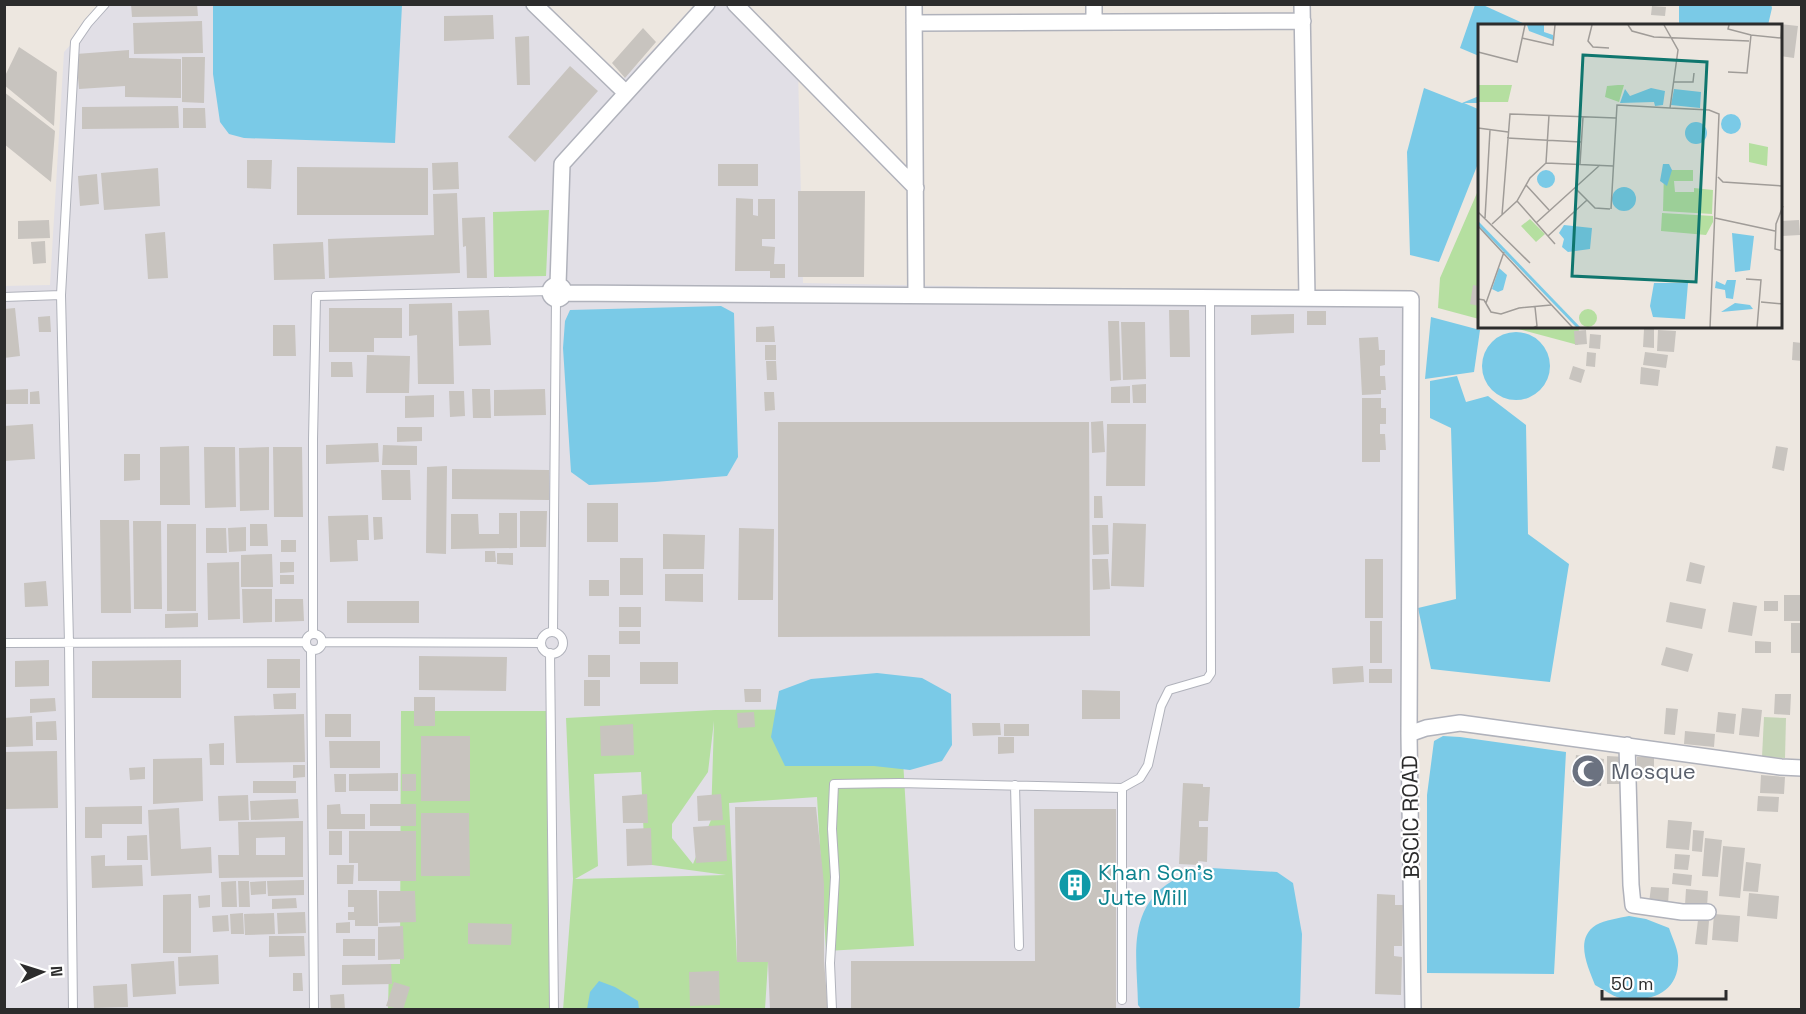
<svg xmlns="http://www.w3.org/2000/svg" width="1806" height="1014" viewBox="0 0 1806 1014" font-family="'Space Grotesk',sans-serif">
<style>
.industrial{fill:#e1dfe6}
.green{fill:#b5dfa0;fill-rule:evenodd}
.cemetery{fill:#c6d5b8}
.water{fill:#7acae7}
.building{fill:#c8c4bf;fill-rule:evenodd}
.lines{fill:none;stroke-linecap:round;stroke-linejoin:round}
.lane-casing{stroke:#b0b2bb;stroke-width:10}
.street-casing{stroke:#b0b2bb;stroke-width:18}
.lane{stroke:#fff;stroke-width:8}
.street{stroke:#fff;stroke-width:15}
.labels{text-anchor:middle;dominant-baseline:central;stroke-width:4.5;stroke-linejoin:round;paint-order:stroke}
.worship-label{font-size:22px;fill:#5b616d;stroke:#fff;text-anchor:start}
.street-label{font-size:22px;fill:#2c2c2c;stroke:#fff}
.culture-label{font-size:22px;fill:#0d838f;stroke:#fff;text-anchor:start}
.inset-river{fill:none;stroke:#7acae7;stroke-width:3}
.inset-road{fill:none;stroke:#a09c98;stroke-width:1.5}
.view{fill:#0f766e;fill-opacity:0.15;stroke:#0f766e;stroke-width:3}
.inset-edge{fill:none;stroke:#2c2c2c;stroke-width:3}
</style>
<rect width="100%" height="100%" fill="#ede7e0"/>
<path class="industrial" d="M726 4 798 69 803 283 1413 296 1404 1009H5L4 286 50 285 64 52 107 5H538L618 83 700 5Z"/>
<path class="green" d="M1477 193 1479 194V319L1438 308 1440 278Z
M549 210 546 276 494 277 493 212Z
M1511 327H1579L1578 345Z
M900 709 914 946 826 951 817 797 729 803 737 962H768L765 1009 563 1010 573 879 566 718 715 710ZM714 721 711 820 693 864 672 838V824L708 772ZM641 772 645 864 726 875 575 879 598 866 594 774Z
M401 711H551L552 1009 388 1010 389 964H400Z"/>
<path class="cemetery" d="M1764 717 1786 718 1785 758 1762 757Z"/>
<path class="water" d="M1679 4H1771L1772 8 1768 25 1679 26Z
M213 5H402L395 143 244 138 229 134 220 122 213 74Z
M1475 5H1483L1527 25 1479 26V56L1460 48Z
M1424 88 1462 103 1479 96V103H1464L1478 109 1479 161 1439 262 1410 255 1407 152Z
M721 306 734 313 738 457 727 476 655 482 589 485 571 472 563 348 565 321 570 310Z
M1431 317 1480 330 1474 372 1425 379Z
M1482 366a34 34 0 1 1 68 0a34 34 0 1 1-68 0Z
M1457 376 1466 402 1488 396 1526 425 1528 534 1569 564 1550 682 1431 669 1418 608 1456 599 1451 428 1430 418V381Z
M877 673 922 678 951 694 952 745 942 761 910 770 874 766H785L771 737 779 691 811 679Z
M1443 736 1460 737 1566 752 1554 974 1427 973V795L1434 741Z
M1211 868 1277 872 1293 883 1302 934 1300 1006 1298 1009 1142 1010 1138 1005C1137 954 1125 905 1179 877 1189 872 1201 870 1211 868Z
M1629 916 1646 919 1669 928C1672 937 1677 947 1678 956 1681 992 1651 1004 1620 998 1612 996 1603 989 1595 985 1588 967 1574 939 1596 925 1605 920 1619 918 1629 916Z
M599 981 615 987 638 1001 639 1009H587L590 992Z"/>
<path class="building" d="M131 4H197L198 16 132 17Z
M1652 6 1666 7 1665 16 1651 15Z
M493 15 494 39 444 41V16Z
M202 21 203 53 134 54 133 23Z
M1780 24 1798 26 1794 58 1780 56Z
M643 28 656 42 625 78 612 63Z
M529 36 530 85H517L515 37Z
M19 47 57 72 54 126 4 85V78Z
M129 50V58L181 59V98L125 97V86L79 89 76 54Z
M182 57H205L204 103 182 102Z
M570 66 598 91 535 162 508 137Z
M4 92 55 131 51 182 4 144Z
M178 106 179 128 82 129V107Z
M183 108H205L206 128H183Z
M247 160H272L271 189 247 188Z
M458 162 459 189 433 190 432 163Z
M718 164H758V186H718Z
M297 167 428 168V215H297Z
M158 168 160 206 104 210 101 173Z
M97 174 99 204 80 206 78 176Z
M798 191H865L864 277H798Z
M457 193 460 273 329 278 328 239 434 235 433 194Z
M736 198 753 199V215L758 216V199H775V239H762V246L775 247 774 264H785V278H770V271H735Z
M485 217 487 278H467L466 246 463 247 462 218Z
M49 220 50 238 18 239V221Z
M1799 220 1800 235 1782 236 1781 221Z
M165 232 168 278 148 279 145 234Z
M45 241 46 263 33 264 31 242Z
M323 242 325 279 274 280 273 244Z
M1473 285 1479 286V306L1470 304Z
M452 303 454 384H418L417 335 409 336V304Z
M15 308 20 356 4 358V309Z
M329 308H402V338H374V352H329Z
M489 310 491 345 459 346 458 311Z
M1169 310H1189L1190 357H1170Z
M1307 311H1326V325H1307Z
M1294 314V333L1251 335V315Z
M50 316 51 332H39L38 317Z
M1108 321H1119L1121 380 1110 381Z
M1121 322H1145L1146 379 1123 380Z
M273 325H295L296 356H273Z
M774 326 775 342H756V327Z
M1644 329H1654V348L1643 347Z
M1586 330 1587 344 1575 345 1574 331Z
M1658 330 1676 331 1674 352 1657 351Z
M1590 334 1601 335 1600 349 1589 348Z
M1378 337 1379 350H1385V365L1380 366V376H1385L1386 390H1381V394L1362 395 1359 338Z
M1793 342 1802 343V361L1792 360Z
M765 345H776V360H765Z
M1587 352 1596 353 1595 367 1586 366Z
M1645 352 1668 355 1666 368 1643 365Z
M367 355 410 356 409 393H366Z
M766 361H776L777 380H767Z
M331 362H352L353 377H331Z
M1573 366 1585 370 1581 383 1569 379Z
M1641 367 1660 370 1658 386 1640 384Z
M1146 384V403H1133L1132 385Z
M1130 386V403H1111V387Z
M28 389V404H4V390Z
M472 389H490L491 418H473Z
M545 389 546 415 494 416V390Z
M39 391 40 404H30V392Z
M449 391H464L465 416 450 417Z
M764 392H774L775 410 765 411Z
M434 395V417L405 418V396Z
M1362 398H1381V408H1386V424H1380V434H1385L1386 450H1380V462H1362Z
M1103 421 1105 452 1092 453 1091 422Z
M778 422H1089L1090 636 778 637Z
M33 424 35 459 4 461V426Z
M1107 424H1146L1145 486H1106Z
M397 427H422V441L397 442Z
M378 443 379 462 326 464V445Z
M383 445 417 446V465H382Z
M189 446 190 505H160V447Z
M1776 446 1788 448 1784 471 1772 468Z
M204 447H235L236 507 205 508Z
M269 447V510L240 511 239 448Z
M273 447H302L303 517H274Z
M124 454H140V480L124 481Z
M447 466 446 554 426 553 427 467Z
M452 469 549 470V500L452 499Z
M381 470H410L411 500H382Z
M1094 496H1102L1103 518H1094Z
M587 503H618V542H587Z
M520 511H547L546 547H520Z
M499 513H517V548L451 549V514H478L479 534H499Z
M368 515 369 540H357L358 561 330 562 328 516Z
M373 517H382L383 539 374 540Z
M100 520H129L131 613H101Z
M133 521H161L162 609H134Z
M1113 523 1146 524 1144 587 1111 586Z
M167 524H196V611H167Z
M250 524H267L268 546H250Z
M1092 525H1108L1109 554 1093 555Z
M246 527V551L229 552 228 528Z
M206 528H226L227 553H206Z
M739 528 774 529 773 600H738Z
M663 534 705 535 704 569H663Z
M281 540H296V552H281Z
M485 551H495L496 562H485Z
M497 553H513V565L497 564Z
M272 554 273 587H241V555Z
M620 558H643V595H620Z
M1092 559H1108L1110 589 1093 590Z
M1365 559H1383V618H1365Z
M239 562 240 619 208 620 207 563Z
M280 562H294V572L280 573Z
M1690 562 1705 566 1701 584 1686 581Z
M665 574H703V602L665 601Z
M280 575H294V584H280Z
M589 580H609V596H589Z
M46 581 48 606 25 607 24 583Z
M242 589H272V622L243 623Z
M1784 595H1800V621H1784Z
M275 599H303L304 621 275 622Z
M347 601H419V623H347Z
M1764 601H1778V611H1764Z
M1670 602 1706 609 1702 629 1666 622Z
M1733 602 1757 606 1752 636 1728 632Z
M619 607H641V627H619Z
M198 613V627L165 628V614Z
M1370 621H1382V663H1370Z
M1791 623H1802V653H1791Z
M619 631H640V644H619Z
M1755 641 1771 642V653H1755Z
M1666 647 1693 654 1688 672 1661 665Z
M588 655H610V677H588Z
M419 656 507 657 506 691 419 690Z
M267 659H300V688H267Z
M49 660V686L15 687V661Z
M181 660V698H92V661Z
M640 662H678V684H640Z
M1363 666 1364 682 1333 684 1332 668Z
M1369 669H1392V683H1369Z
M584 680H600V706H584Z
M744 689H761V702H745Z
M1082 690 1120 691V719H1082Z
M296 693V709H274L273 694Z
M1775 694H1791L1790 715 1774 714Z
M414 697H435V726H414Z
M55 698 56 711 30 713V699Z
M1666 708 1678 709 1675 735 1664 734Z
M1742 708 1762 710 1759 737 1739 735Z
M754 712 755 727 738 728 737 713Z
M1718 712 1736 714 1734 734 1716 732Z
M304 714 305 762 236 763 234 716Z
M325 714H351V737H325Z
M32 716 33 746 6 747 4 718Z
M56 721 57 740H36V722Z
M972 723H1000L1001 735 973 736Z
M633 724 634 755 601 756 600 726Z
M1004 724H1029V736H1004Z
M1685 731 1715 734 1714 747 1684 744Z
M421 736H470V801H421Z
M998 737H1014V753L998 754Z
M329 741H380V768H330Z
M224 743V765H210L209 744Z
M57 751 58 808 4 809V752Z
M1576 755 1604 759 1601 786 1573 782Z
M1607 756 1626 757V784H1607Z
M1637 757H1654V780L1636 779Z
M202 758 203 801 153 804V759Z
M293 765H305V777L293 778Z
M145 767V779L130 780 129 768Z
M398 773V791H349V774Z
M334 774H346V792H335Z
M402 774H416V791H402Z
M1761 775 1785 777 1784 794 1760 793Z
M253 781H296V793H253Z
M1183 783 1203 784V787H1210L1208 821H1199V827H1208L1207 862 1198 861V865L1179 864Z
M647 794 648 823H623L622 796Z
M721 794 723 820 698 821 697 796Z
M248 795 249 820 219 821 218 796Z
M1758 796 1779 797 1778 812 1757 811Z
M298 799 299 818 251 820 250 801Z
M340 804 341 814H365V829H327V805Z
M370 804H416V826H370Z
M142 806V824H102V838H85V807Z
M735 807H816L824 884V961L828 1010H770L768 962H737Z
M179 808 181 849 211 847 212 873 151 876 148 810Z
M1034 809H1116V1010H851V961H1035Z
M421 813H469L470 876H421Z
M1668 820 1692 822 1689 850 1666 848Z
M303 821V877L219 878 218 855H239L238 822ZM285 837V855H256V838Z
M725 825 727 861 696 863 693 827Z
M651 828 652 865 627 866 626 829Z
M1693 830 1704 831 1702 852 1692 851Z
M329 831H342V855H329Z
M349 831H416V881H358V863H349Z
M147 835 148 860H127V836Z
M1705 838 1722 840 1718 877 1702 876Z
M1723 846 1745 848 1740 898 1719 896Z
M1675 854 1690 855 1688 870 1674 869Z
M105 855V866L142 865 143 886 92 888 91 856Z
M1746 862 1761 864 1758 892 1743 891Z
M337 865H354L353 884H337Z
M1673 873 1692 875 1691 886 1672 884Z
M304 880V895L268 896 267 881Z
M236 881 237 907H222L221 882Z
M238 881H249L250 907H239Z
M266 881V894L251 895 250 882Z
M1651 887 1669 888 1668 905 1649 903Z
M1686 889 1708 891 1707 907 1685 905Z
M348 890H377L378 926H355V920H348V912H354V907H348Z
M379 891H415L416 922 379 923Z
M1749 893 1779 896 1777 919 1747 916Z
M191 894V953H163V895Z
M1377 894 1395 895V905H1403L1402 946H1394V956L1402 957 1401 995 1375 994Z
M210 895V907L199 908 198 896Z
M296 898 297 908 272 909V899Z
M305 912 306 933 278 934 277 913Z
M243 913 244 934H231L230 914Z
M274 913 275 934 245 935 244 914Z
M1714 914 1740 916 1738 942 1712 940Z
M228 915 229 931 213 932 212 916Z
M1698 920 1709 921 1707 945 1695 944Z
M350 922V933H336V923Z
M468 923 512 924 511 945 468 944Z
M403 926 404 959 378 960V927Z
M269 936H304L305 956 269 957Z
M343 939H375V956H343Z
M218 955 219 984 179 986 178 957Z
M174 961 176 994 133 997 131 964Z
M391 964 392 984 342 985V965Z
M719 971 720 1005 690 1006 689 972Z
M293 973H302L303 991H293Z
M394 982 410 987 403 1010 386 1006Z
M127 984 128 1007 94 1008 93 986Z
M344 994 345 1010H331L330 995Z"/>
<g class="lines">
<g class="lane-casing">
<path id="lane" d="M4 297 61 295
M553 632 556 299
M541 643a11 11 0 1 1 22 0a11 11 0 1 1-22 0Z
M306 642a8 8 0 1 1 16 0a8 8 0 1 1-16 0Z
M313 634V439L316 296 550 291
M323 642 541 643
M4 643 305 642
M311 650 314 1010
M550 653 554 1010
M1015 785 1019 946
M1122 1000V788
M73 1010 69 643 61 295 75 42 88 23 105 4
M832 1010 830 963 835 877 832 829 834 784 899 783 1122 788 1140 778 1148 765 1161 706 1169 690 1207 679 1211 673 1210 297"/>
</g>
<g class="street-casing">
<path id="street" d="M534 4 626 93
M735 4 916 188
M914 4 916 295
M1302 4 1307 298
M1094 22V4
M914 23 1303 21
M550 292a7 7 0 1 1 14 0a7 7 0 1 1-14 0Z
M558 285 562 164 707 4
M564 293 1411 299 1409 734
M1627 745 1631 885 1633 905 1682 912H1708
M1413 1010 1409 734 1426 728 1460 723 1781 767 1802 768"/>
</g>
<use href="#lane" class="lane"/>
<use href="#street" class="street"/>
</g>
<defs>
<g id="mosque-disc" transform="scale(1.725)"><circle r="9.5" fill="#6b7280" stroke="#fff"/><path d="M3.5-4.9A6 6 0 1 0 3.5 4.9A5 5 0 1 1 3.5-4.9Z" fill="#fff"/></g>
<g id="building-disc" transform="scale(1.725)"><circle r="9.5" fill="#0f9aa8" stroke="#fff"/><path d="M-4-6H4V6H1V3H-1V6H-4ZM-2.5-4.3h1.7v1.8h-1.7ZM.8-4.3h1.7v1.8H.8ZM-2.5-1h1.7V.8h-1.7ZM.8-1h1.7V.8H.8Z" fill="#fff"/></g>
</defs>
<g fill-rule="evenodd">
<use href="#mosque-disc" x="1588" y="771"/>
<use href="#building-disc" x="1075" y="885"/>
</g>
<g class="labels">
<g class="worship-label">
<text x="1611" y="771">Mosque</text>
</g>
<g class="street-label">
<text transform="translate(1410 817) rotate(-91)">BSCIC ROAD</text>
</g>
<g class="culture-label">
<text x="1098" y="872">Khan Son's<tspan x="1098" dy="25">Jute Mill</tspan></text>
</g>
</g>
<g transform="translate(1478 24)">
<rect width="304" height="304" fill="#ede7e0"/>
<path d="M0 61H34L30 78H0ZM140 61H146L141 78 127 73 129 62ZM271 119 290 123 289 142 271 138ZM186 146H215V157H196L197 168H216V164L235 166 234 190 185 187ZM184 189 235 192V198L228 211 183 207ZM52 195 67 210 58 218 43 202ZM101 294a9 9 0 1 1 18 0a9 9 0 1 1-18 0Z" fill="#b5dfa0"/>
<path d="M49 1H66V8L75 11V16L51 7ZM173 64 187 67 185 81 177 82 176 78 142 79 147 65 152 72ZM196 65 223 68 222 84 193 81ZM243 100a10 10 0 1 1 20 0a10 10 0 1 1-20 0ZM207 109a11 11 0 1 1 22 0a11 11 0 1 1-22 0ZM185 140H191L194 146 189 162 182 157ZM59 155a9 9 0 1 1 18 0a9 9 0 1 1-18 0ZM134 175a12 12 0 1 1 24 0a12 12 0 1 1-24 0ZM86 201 114 204 112 225 90 228 84 223 86 215 81 209ZM254 209 276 212 272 246 257 248ZM21 244 29 251 25 266 20 268 14 265ZM249 256H258L255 275 248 274 247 266 237 264 238 257 247 261ZM176 259H210L207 295 175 293 172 282ZM257 279 272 281 275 285 243 288Z" fill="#7acae7"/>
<path class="inset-river" d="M0 199 101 304"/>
<path class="inset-road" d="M114 1 110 17 115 23 131 24M150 1 154 7 176 13 271 17M186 1 200 26 192 84 231 86 241 90 232 304M251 1 250 5 273 11M44 14 75 21 77 1M0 28 39 38 47 1M250 48 269 49 273 11 303 14 304 1M195 58H215L216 49M0 104 30 108M29 114 103 118M68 139 135 142M102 140 105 93M240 153 245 158 305 162M48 161 71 186M97 164 117 184 132 185M39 177 77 220M305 182 298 200 297 225 305 227M133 185 139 81 192 84M0 188 52 239M24 191 32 90 138 94M7 194 12 106M237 194 297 207M58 199 122 141M14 200 39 177 52 154 68 139 71 91M0 202 95 304M70 212 109 176M268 255 283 256 279 304M0 275 6 276 13 288 23 290 41 284 73 281M283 278 305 280M8 279 26 228M28 304H51M55 304 59 302 57 283"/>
<path class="view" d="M105 31 229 38 218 258 94 252Z"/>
<rect width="304" height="304" class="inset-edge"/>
</g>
<rect width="1806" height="1014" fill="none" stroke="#2c2c2c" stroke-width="12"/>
<g transform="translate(42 972) rotate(87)" stroke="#ffffff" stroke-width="4.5" paint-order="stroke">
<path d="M0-4.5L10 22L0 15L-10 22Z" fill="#2c2c2c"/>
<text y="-9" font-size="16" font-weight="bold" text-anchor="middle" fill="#2c2c2c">N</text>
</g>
<path d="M1602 990v9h124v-9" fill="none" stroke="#2c2c2c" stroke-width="3"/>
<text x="1611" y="990" font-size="18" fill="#2c2c2c" stroke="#ffffff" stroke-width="4.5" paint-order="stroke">50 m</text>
</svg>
